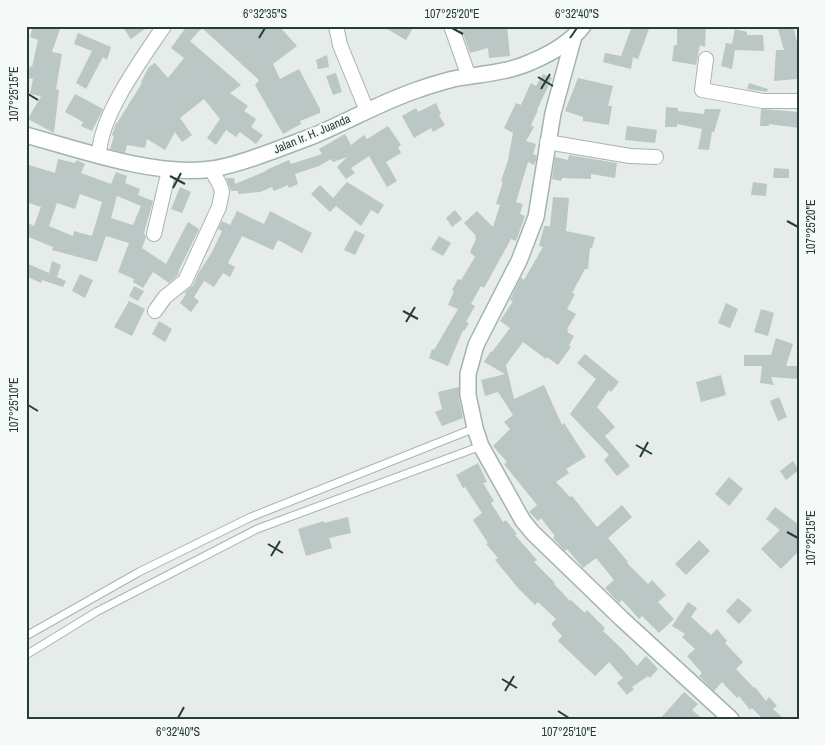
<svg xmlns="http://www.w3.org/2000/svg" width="825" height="745" viewBox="0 0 825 745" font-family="'Archivo Narrow',sans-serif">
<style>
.building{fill:#bbc7c4;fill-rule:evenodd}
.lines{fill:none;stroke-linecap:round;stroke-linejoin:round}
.lane-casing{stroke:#a8b4b2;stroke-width:9}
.street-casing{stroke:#a8b4b2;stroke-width:16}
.secondary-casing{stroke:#a2b4b1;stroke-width:18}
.lane{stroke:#fff;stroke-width:7}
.street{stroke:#fff;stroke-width:14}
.secondary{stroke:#fff;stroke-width:15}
.ticks{fill:none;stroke:#263c3a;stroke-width:2}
.labels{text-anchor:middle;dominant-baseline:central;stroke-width:4;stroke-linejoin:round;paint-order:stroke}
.street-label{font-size:12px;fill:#263c3a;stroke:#f5f9f8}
.neatline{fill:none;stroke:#263c3a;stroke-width:2}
.ticks-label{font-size:12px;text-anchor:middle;fill:#263c3a}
</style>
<rect width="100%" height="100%" fill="#e5ecea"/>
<path class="building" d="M33 26H61L52 52 62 54 56 89 59 90 54 133 28 119 41 96 30 94 33 79 27 78 30 66 32 67 38 40 30 37Z
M122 26H149L131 39Z
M187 26H279L297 46 273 64 280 79 299 69 320 109V113L300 121 301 124 283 134 255 85 259 80 202 28 190 41 241 85 230 93 248 106 244 111 256 119 251 127 263 135 256 144 240 132 236 137 226 130 216 145 207 138 220 119 204 99 180 118 192 135 182 142 175 132 165 150 147 139 145 148 127 145 125 153 110 149 114 136 112 135 116 123H117L142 83 141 82 149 67 155 63 168 78 184 58 171 48Z
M382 26H414L406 40Z
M460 26H507L510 56 489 58 488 48 470 53Z
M632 26H650L638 59 633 57 631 69 603 62 605 53 621 56Z
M696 26H706L705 47 700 45 696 65 672 61 674 45H677V27Z
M777 26H793L797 42V79L774 81 776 50H784Z
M735 29 747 32V35H763L764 51 735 50 732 69 721 66 726 43 732 44Z
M78 33 111 47 107 60 103 57 86 89 76 83 92 51 74 44Z
M327 55 329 67 318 69 316 60Z
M336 73 342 92 333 95 326 76Z
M543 74 552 78 537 110H538L531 125 534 127 526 141 536 144 533 154 537 156 536 160 534 165 528 162 516 202 523 204 520 214 525 216 516 241 511 239 484 288 481 286 471 304 475 306 466 322 469 323 464 331 463 330 448 366 429 358 432 349 434 350 458 309 448 305 454 291 452 290 458 279 461 280 475 257 470 252 476 239 475 238 476 236 464 223 477 211 493 227 500 205 496 204 503 182 501 181 508 160 513 133 504 128 516 103 521 105 531 83 536 86Z
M578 78 613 86 608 106H612L609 125 583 121V117L565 111Z
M749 83 768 89 767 92 747 89Z
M75 94 103 109 92 131 81 126 83 122 65 112Z
M436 103 441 114 439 115 445 125 433 132 431 128 414 138 402 116 416 108 418 112Z
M666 107 678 108V111L704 114 705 109H721L714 132H712L709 150 698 149 702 129 677 124V127H665Z
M761 109 799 112V128L769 124V126H760Z
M388 126 401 145 398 147 401 153 386 162 397 181 387 187 369 156 351 168 355 173 346 179 337 167 347 157 333 162 331 159 319 166 295 174 298 184 289 188 288 185 274 191 272 187 260 192 238 194V191H231L226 178H234L235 184 266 171V170L289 160 291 164 322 154 319 149 345 134 351 145 364 135 367 139Z
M627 126 657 130 655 143 625 140Z
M569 155 617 163 615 178 591 174V179L562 178 561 181 552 179 555 157 568 160Z
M58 159 75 163 77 160 85 164 81 173 111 184 116 172 127 176 125 183 140 189 138 195 153 201 144 233 146 237 142 248 166 264 188 222 199 229 179 270 178 275 169 283 153 272 143 288 133 282 134 279 118 272 129 243 106 236 97 262 52 250 53 247 26 236V222L34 226 41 207 26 202V164L55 173ZM80 194 102 202 92 236 74 231 73 236 49 226 57 203 75 209ZM117 196 141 206 133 225 111 218Z
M774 168 789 169V178H773Z
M347 182 384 205 378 214 371 210 361 226 336 206 330 212 311 194 320 185 333 198Z
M753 182 767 184 766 196 751 195Z
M180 187 191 192 182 213 171 209Z
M553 197 569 198 566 231 595 237 592 248H590L588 269H585L572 293 575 294 567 309 576 314 567 329 569 330 567 332 574 336 569 345 571 347 558 365 547 357 546 359 523 342 506 365 514 399 544 385 562 425 564 423 586 457 566 469 569 473 556 482 570 497 572 496 597 527 622 505 632 517 608 538 628 562 627 563 648 584 652 580 666 595 658 602 674 619 659 633 642 616 639 619 622 600 619 603 605 588 614 580 596 558 583 568 567 549 565 551 553 538 555 536 541 518 538 521 529 512 537 505 504 464 507 462 493 446 510 429 504 422 513 415 498 392 485 396 481 380 505 374 484 362 491 351 492 352 510 328 500 321 513 301 510 300 521 277 524 280 543 247 539 246 544 226H550Z
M455 210 462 219 452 227 446 218Z
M237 211 264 224 270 211 312 233 302 253 278 240 273 250 242 236 228 263 235 267 230 277 223 273 214 287 204 281 194 297 199 301 191 312 180 303 186 294 184 293 193 285 199 272 211 254 222 231 218 229 222 221 230 225Z
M355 230 365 235 355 255 344 250Z
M439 236 451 243 443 256 431 249Z
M52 261 61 265 57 277 66 281 63 287 42 280 41 283 26 276V263L49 273Z
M80 274 93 280 85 298 72 291Z
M134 286 144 291 138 301 129 296Z
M129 301 145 309 132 336 114 327Z
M726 303 738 309 730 328 718 323Z
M761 309 774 313 768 336 754 332Z
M159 321 172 329 165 342 152 334Z
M776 338 793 344 786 366H799L798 379 771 377 774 385 760 383 762 366H744V355H771Z
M585 354 619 382 611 392 609 390 597 407 615 427 605 436 630 466 617 476 604 460 609 455 570 414 596 379 577 363Z
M721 375 726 395 701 402 696 382Z
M459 387V397L463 418 442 426 435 412 442 409 438 392Z
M779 397 787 417 778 421 770 401Z
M793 461 799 470 786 480 780 471Z
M478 463 487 482 483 483 494 501 491 503 503 522 506 520 517 534 515 535 537 560 534 562 555 583 554 584 570 601 571 600 585 613 587 610 605 628 603 631 622 649 637 666 646 656 658 669 650 678 648 676 632 687 634 689 627 695 617 683 623 678 609 662 595 676 558 641 562 636 551 624 556 619 538 602 535 605 518 588 495 560 498 558 486 544 488 543 473 520 482 513 465 487 463 488 456 475Z
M729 477 743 489 729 506 715 494Z
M775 507 799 525V551L781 569 761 549 780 530 766 519Z
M348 517 351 533 329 538 332 548 306 556 298 529 324 521V523Z
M699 540 710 551 686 575 675 564Z
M738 598 752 610 739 624 726 611Z
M688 602 697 608 691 617 711 635 717 629 727 641 725 643 743 662 736 669 754 688 755 687 766 701 769 697 777 706 773 709 784 719H763L752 708 750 710 739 696 737 698 722 682 714 691 699 676 702 673 687 656 695 649 682 637 685 634 672 626Z
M684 692 698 704 692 710 703 719H660Z"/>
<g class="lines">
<g class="lane-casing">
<path id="lane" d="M26 636 139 572 251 517 475 428
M26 655 96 612 257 529 481 446"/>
</g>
<g class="street-casing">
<path id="street" d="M336 26 340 45 367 111
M451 26 469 77
M706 59 702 90 763 101H799
M547 142 630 156 656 157
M99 155C100 115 142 59 164 26
M154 234 169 170
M155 311 165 297 185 281 219 207 222 192 220 185 211 169"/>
</g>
<g class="secondary-casing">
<path id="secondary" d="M574 36 553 113 536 217 519 261 476 345 468 374V395L475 428 481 446 523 521 533 533 622 619 731 719
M26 135C80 150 156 177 212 169 233 166 254 158 273 151 286 146 300 141 313 136 349 121 383 101 420 89 431 85 442 82 453 79 479 74 507 73 531 62 550 54 570 43 583 26"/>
</g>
<use href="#lane" class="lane"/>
<use href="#street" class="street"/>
<use href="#secondary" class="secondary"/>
</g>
<path class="ticks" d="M452 28 463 34M259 38 265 28M570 38 577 28M538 77 553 86M541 89 550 74M28 94 38 100M170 176 185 184M173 188 181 173M787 221 798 227M403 311 418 319M406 322 415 307M28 405 38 411M636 445 652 454M640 457 648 442M787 532 798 538M268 544 283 553M271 556 280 541M502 679 517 688M505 691 514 676M558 711 569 718M178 718 184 707"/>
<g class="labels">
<g class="street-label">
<text transform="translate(312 134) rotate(-23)">Jalan Ir. H. Juanda</text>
</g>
</g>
<rect width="825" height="745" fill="none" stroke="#f5f9f8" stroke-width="55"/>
<rect x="28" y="28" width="770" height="690" class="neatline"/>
<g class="ticks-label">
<text x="265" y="18">6°32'35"S</text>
<text x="452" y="18">107°25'20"E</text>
<text x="577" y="18">6°32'40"S</text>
<text transform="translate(14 94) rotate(-90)" y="4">107°25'15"E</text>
<text transform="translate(811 227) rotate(-90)" y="4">107°25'20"E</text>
<text transform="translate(14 405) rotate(-90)" y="4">107°25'10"E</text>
<text transform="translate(811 538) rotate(-90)" y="4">107°25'15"E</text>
<text x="178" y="736">6°32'40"S</text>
<text x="569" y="736">107°25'10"E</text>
</g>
</svg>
